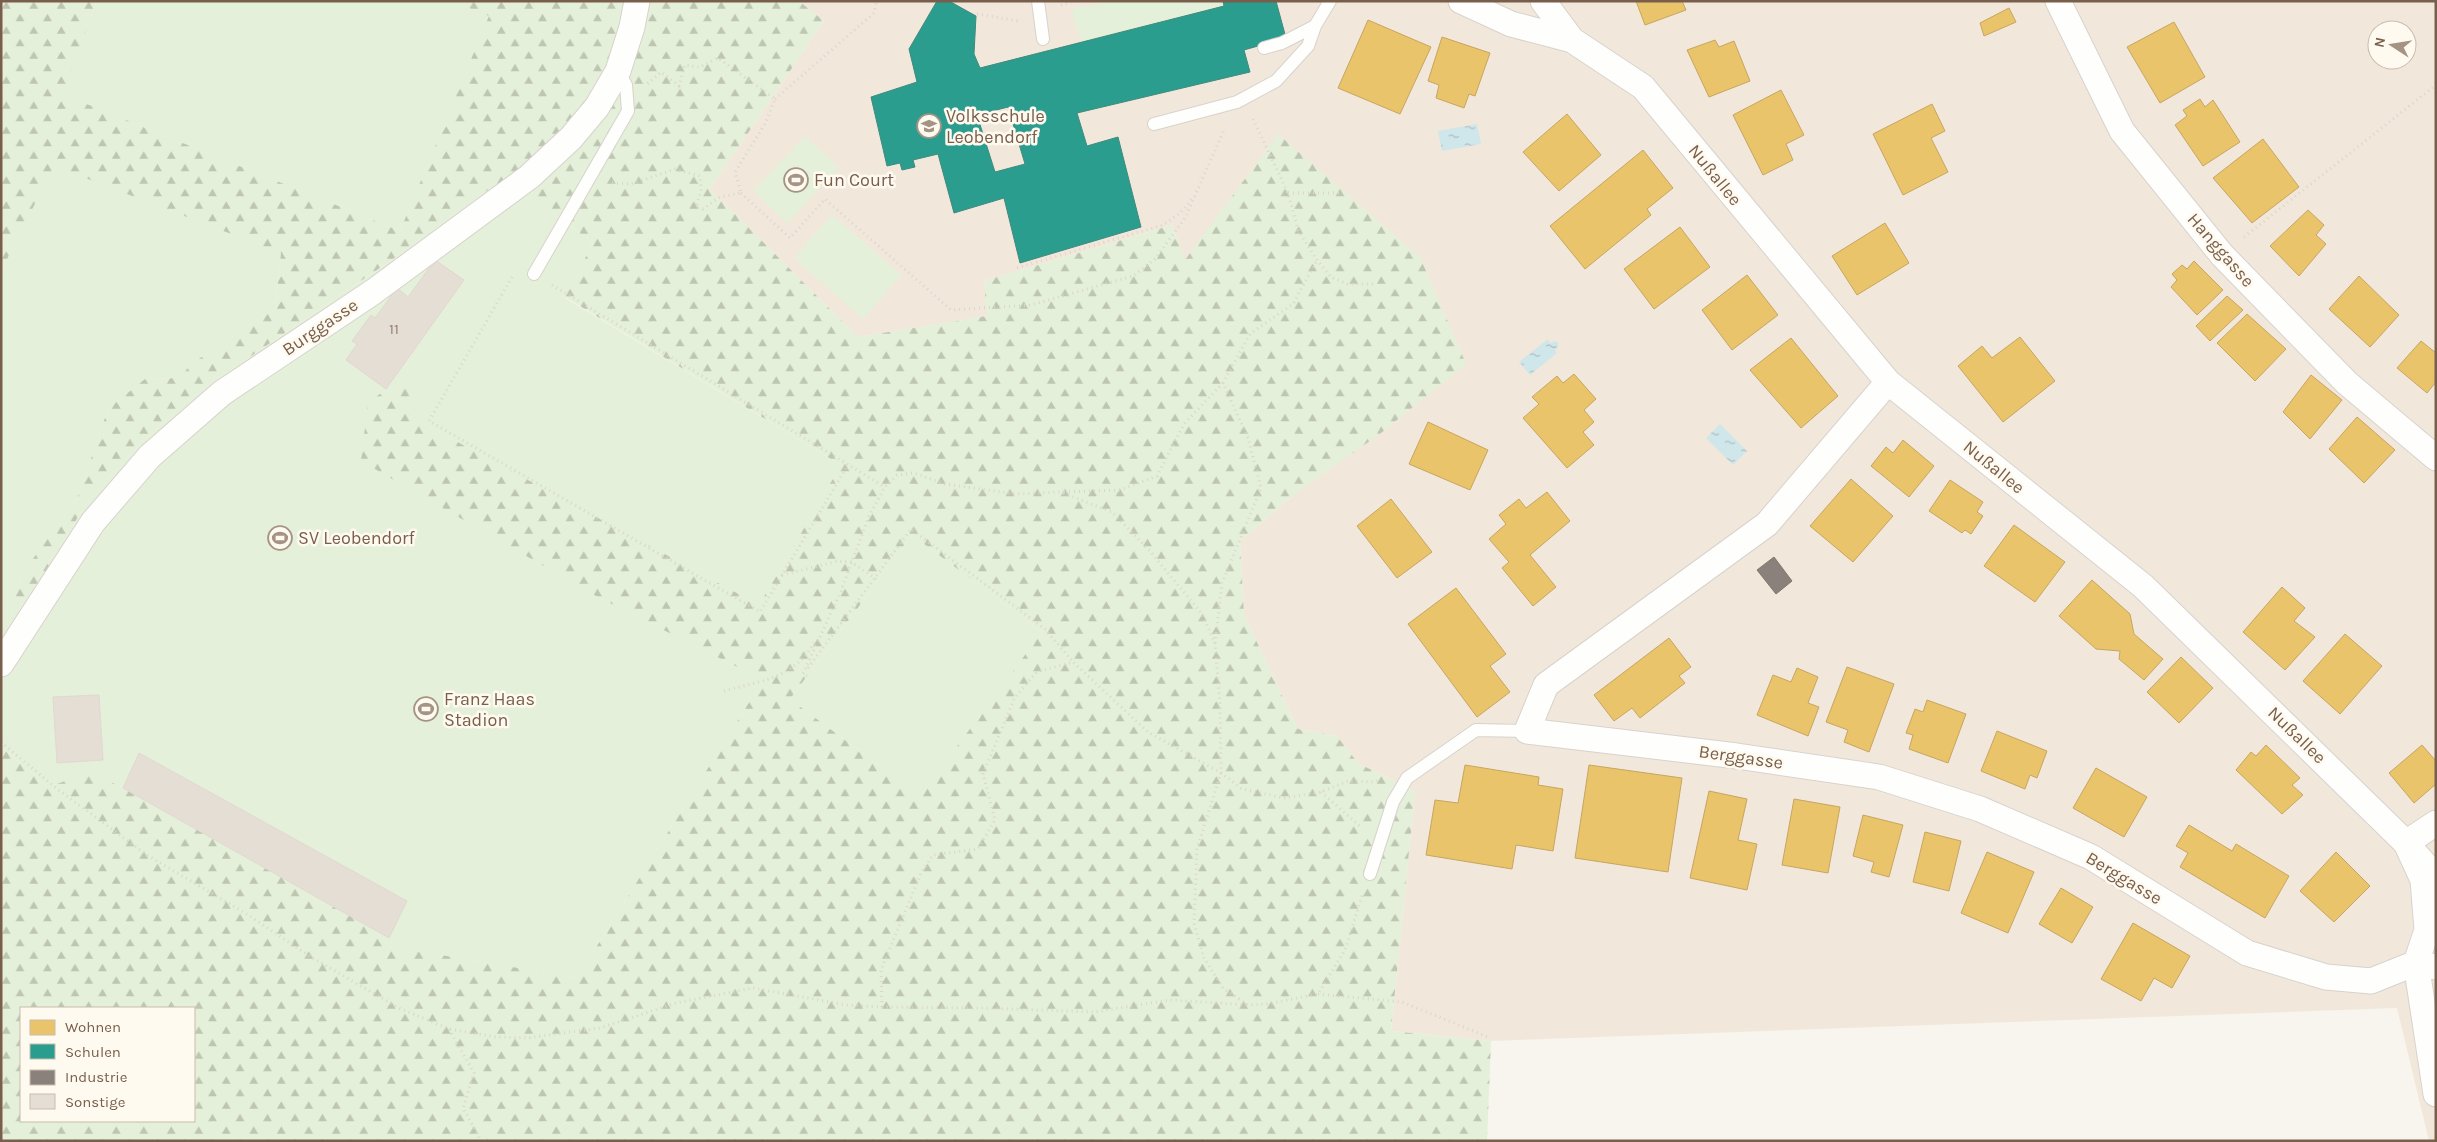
<svg xmlns="http://www.w3.org/2000/svg" width="2437" height="1142" viewBox="0 0 2437 1142" font-family="Karla,sans-serif">
<style>
.residential{fill:#f1e8db;fill-rule:evenodd}
.green{fill:#e4f0d9}
.forest{fill:url(#forest-firs);fill-rule:evenodd}
.water{fill:url(#water-ripples)}
.homes{fill:#e9c46a;stroke:#c7a561}
.schools{fill:#2a9d8f;stroke:#428a7b;fill-rule:evenodd}
.industry{fill:#8a817c;stroke:#85766d}
.building{fill:#e5ded5;stroke:#e1d8d0}
.lines{fill:none;stroke-linecap:round;stroke-linejoin:round}
.lane-casing{stroke:#d8d2cc;stroke-width:14}
.street-casing{stroke:#d8d2cc;stroke-width:27}
.path{stroke:#dbd5cf;stroke-width:3;stroke-dasharray:1 4;stroke-linecap:butt}
.lane{stroke:#fefefc;stroke-width:12}
.street{stroke:#fefefc;stroke-width:25}
.labels{text-anchor:middle;dominant-baseline:central;stroke-width:5;stroke-linejoin:round;paint-order:stroke}
.number-label{font-size:15px;fill:#968070}
.poi-label{font-size:18px;fill:#795e4b;stroke:#fffaf0;text-anchor:start}
.street-label{font-size:18px;fill:#795e4b;stroke:#fffaf0}
</style>
<defs>
<pattern id="forest-firs" width="22" height="20" patternUnits="userSpaceOnUse" patternTransform="scale(1.25)"><rect width="22" height="20" fill="#e4f0d9"/><path d="M5 1l3.5 6h-7zM16 11l3.5 6h-7z" fill="#bec6b2"/></pattern>
<pattern id="water-ripples" width="26" height="14" patternUnits="userSpaceOnUse" patternTransform="scale(1.25)"><rect width="26" height="14" fill="#cfe6ea"/><path d="M2 4q2-2 4 0t4 0M15 11q2-2 4 0t4 0" fill="none" stroke="#adbec0"/></pattern>
</defs>
<rect width="100%" height="100%" fill="#f8f5ee"/>
<path class="residential" d="M799 1H2436V1141H2429L2397 1008 1491 1041 1391 1031 1415 792 1358 763 1337 736 1298 729 1244 615 1240 541 1291 497 1185 260 1172 225 984 281 988 316 858 337 710 189 824 21ZM2377 30H2407V60H2377Z"/>
<path class="green" d="M97 1H452L490 15 400 231 61 94Z
M1101 1H1223L1224 6 1082 42 1072 14 1075 7 1095 5Z
M805 136 839 168 787 223 753 191Z
M53 165 281 253 275 309 191 364 180 378 145 379 108 409 77 499 21 575 6 637 88 500 140 444 184 402 409 248 496 184 527 193 593 243 565 298 841 465 759 606 415 419 368 402 594 595 763 680 577 978 387 946 388 938 123 788 91 773 48 787 1 747V271Z
M832 215 901 275 863 319 794 258Z
M912 535 1042 632 920 796 790 699Z"/>
<path class="forest" d="M1 1H97L62 94 400 231 489 16 452 1H799L824 21 710 189 858 337 987 316 984 281 1172 225 1185 260 1278 134 1420 257 1466 364 1381 433 1291 497 1240 541 1244 615 1298 729 1337 736 1358 763 1415 792 1391 1031 1491 1041 1487 1141H1V747L48 787 91 772 123 788 389 938 388 946 577 978 763 680 594 595 361 461 368 402 413 372 415 419 759 605 841 465 565 297 593 243 527 193 496 184 409 248 184 402 140 444 88 500 5 640 21 575 77 499 108 409 145 379 180 378 191 364 275 309 281 253 54 166 1 271ZM912 535 1042 632 920 796 790 699ZM21 1008H194V1121H21Z"/>
<path class="water" d="M1477 124 1481 144 1442 151 1438 131Z
M1548 339 1550 343 1555 341 1558 343V348L1555 350 1557 353 1530 375 1519 362Z
M1720 424 1747 451 1733 465 1706 438Z"/>
<path class="homes" d="M1636 1H1682L1686 10 1645 25Z
M2009 8 2016 22 1984 36 1980 23Z
M1368 20 1431 47 1400 114 1338 88Z
M2174 22 2205 77 2160 103 2127 47Z
M1442 37 1490 53 1475 96 1469 94 1464 108 1436 98 1439 85 1428 81Z
M1715 40 1719 47 1734 41 1750 81 1709 97 1687 50Z
M1781 90 1804 135 1786 144 1793 160 1763 175 1733 115Z
M2200 99 2205 107 2213 100 2240 142 2203 166 2175 125 2187 116 2183 110Z
M1932 104 1945 131 1931 138 1948 172 1903 195 1873 134Z
M1567 114 1601 155 1559 191 1523 152Z
M2263 139 2299 187 2252 223 2213 178Z
M1643 150 1673 188 1647 209 1651 215 1585 269 1550 226Z
M2308 210 2324 225 2316 235 2326 244 2299 276 2270 246Z
M1885 223 1909 263 1857 295 1832 256Z
M1680 227 1710 267 1654 309 1624 269Z
M2194 261 2223 290 2197 315 2171 287 2177 280 2172 274 2182 265 2187 269Z
M1747 275 1778 315 1732 350 1702 310Z
M2359 276 2399 315 2370 347 2329 309Z
M2227 296 2243 310 2210 341 2196 326Z
M2247 314 2286 349 2255 381 2217 343Z
M2020 337 2055 381 2003 422 1958 366 1982 346 1992 358Z
M1791 338 1838 396 1801 428 1750 370Z
M2421 341 2436 353V382L2427 393 2397 368Z
M1574 374 1596 399 1584 410 1594 422 1583 432 1594 445 1567 468 1523 418 1539 404 1532 397 1557 376 1563 383Z
M2311 375 2342 400 2310 439 2283 412Z
M2357 417 2395 450 2364 483 2329 449Z
M1428 422 1488 450 1470 490 1409 464Z
M1903 440 1934 466 1909 497 1871 466 1886 447 1893 453Z
M1851 479 1893 516 1853 562 1810 526Z
M1950 480 1983 502 1977 512 1983 516 1971 534 1965 530 1962 533 1929 511Z
M1547 492 1570 521 1530 555 1556 587 1533 606 1502 568 1509 562 1489 539 1506 524 1499 515 1519 499 1526 508Z
M1391 499 1432 552 1397 578 1357 526Z
M2014 525 2065 562 2035 602 1984 566Z
M2092 580 2130 614 2134 634 2163 659 2144 680 2119 659 2120 651 2096 649 2059 616Z
M2282 587 2305 608 2294 621 2315 637 2285 670 2243 632Z
M1456 588 1506 654 1490 666 1510 692 1477 717 1408 624Z
M2345 634 2382 666 2340 714 2303 681Z
M1669 638 1691 667 1679 676 1685 683 1640 718 1632 708 1614 721 1594 695Z
M2181 657 2213 688 2179 723 2147 692Z
M1847 667 1894 684 1869 752 1844 742 1848 730 1826 722Z
M1797 668 1818 677 1808 703 1819 707 1808 736 1757 715 1773 675 1791 682Z
M1927 700 1966 714 1948 763 1909 749 1913 735 1906 733 1915 709 1923 712Z
M1997 731 2047 751 2037 778 2030 775 2025 789 1981 771Z
M2266 745 2300 778 2292 785 2303 795 2282 814 2236 770 2251 752 2256 756Z
M2422 745 2436 761V784L2414 803 2389 773Z
M1465 765 1539 777 1538 785 1563 789 1553 851 1516 845 1512 869 1426 855 1435 800 1458 803Z
M1589 765 1682 778 1668 872 1575 858Z
M2096 768 2147 797 2124 837 2073 808Z
M1709 791 1747 799 1738 840 1757 844 1747 890 1690 878Z
M1794 799 1840 807 1828 873 1782 865Z
M1863 815 1903 825 1889 877 1871 872 1874 862 1853 856Z
M2189 825 2232 851 2236 844 2289 876 2265 918 2180 867 2188 853 2176 846Z
M1925 832 1961 841 1949 891 1913 882Z
M1987 852 2034 872 2008 933 1961 913Z
M2336 852 2370 886 2334 922 2300 891Z
M2061 888 2093 907 2072 943 2039 924Z
M2133 923 2190 956 2172 988 2154 978 2141 1001 2101 979Z"/>
<path class="schools" d="M937 1H949L976 16 974 54 980 68 1224 6 1223 1H1276L1286 38 1244 50 1250 72 1077 113 1087 146 1118 137 1141 227 1020 263 1004 198 954 213 938 154 913 160 915 167 902 170 900 163 887 166 871 97 917 82 909 49ZM1008 107 1025 164 995 172 977 115Z"/>
<path class="industry" d="M1774 557 1792 581 1776 594 1757 570Z"/>
<path class="building" d="M435 260 464 280 386 389 346 360 357 344 352 341 371 315 375 318 397 288 408 297Z
M99 695 103 760 57 763 53 697Z
M139 753 407 901 389 938 123 788Z"/>
<g class="lines">
<g class="lane-casing">
<path id="lane" d="M1038 1 1043 39
M1264 48 1282 43 1315 26
M1154 124 1237 102 1276 81 1308 46 1315 26 1330 1
M534 274 628 111 626 85 618 71
M1370 874 1393 802 1407 778 1476 730 1527 731"/>
</g>
<g class="street-casing">
<path id="street" d="M1461 1 1511 24 1572 40 1643 87 1888 382 2143 586 2406 843 2436 877
M1543 1 1572 40
M2058 1 2122 131 2222 255 2347 383 2436 458
M1888 382 1767 524 1546 685 1527 731 1737 756 1879 777 1980 809 2091 857 2247 953 2326 977 2371 981 2416 963 2436 967
M1 664 93 522 150 456 222 393 373 292 529 177 571 138 597 107 618 71 632 27 637 1
M2436 823 2406 843 2423 880 2427 930 2416 963 2436 1094"/>
</g>
<path class="path" d="M1061 5 1074 1
M977 14 1018 21
M775 99 874 13 877 1
M1253 119 1288 193 1298 230 1317 260 1331 277 1347 284H1376
M612 183 631 184 675 169 700 176 701 191 696 207 703 209 720 197 741 193 735 172 765 124 775 99 718 58 700 67 685 65 679 86 661 72 647 84
M741 193 790 238 825 199 951 310 1031 305 1133 276 1155 259 1185 218 1225 128
M1288 193H1339
M2244 237 2436 85
M1017 268 1163 225 1180 213 1192 199
M512 277 429 421 760 612 848 465
M552 285 885 487
M1064 492 1120 490 1157 476 1184 424 1223 383
M782 575 838 561 851 562 878 580
M1215 643 1222 583 1261 488 1248 438 1223 383 1250 334 1293 304 1317 260
M808 668 911 529 1045 629 1073 662
M807 676 803 674 841 591 869 516 885 487 897 475 914 473 945 484 1016 494 1060 492 1112 512 1149 550 1202 614 1215 643 1220 704 1221 773 1197 849 1194 923 1204 958 1223 988 1248 1005 1267 1004 1318 994 1345 950 1363 893
M724 691C763 680 794 679 816 640
M1 742 57 789 147 855 245 913 311 957 399 1008 449 1029 496 1037 527 1038 600 1028 676 1003 753 988 846 1005 882 1007 984 1008 1094 1012 1170 1000 1248 1005
M1321 792 1362 828
M1318 994 1402 1002 1488 1037
M882 1007 881 970 921 873 933 855 978 849 995 820 983 774 1015 697 1037 672 1073 662 1148 732 1221 773 1242 789 1284 798 1321 792 1348 781 1375 782 1380 780
M449 1029 474 1073 463 1108 481 1141"/>
<use href="#lane" class="lane"/>
<use href="#street" class="street"/>
</g>
<defs>
<g id="school-ring" transform="scale(1.25)"><circle r="9.5" fill="#fffaf0" stroke="#a59384" stroke-width="1.5"/><path d="M0-5L7-2L0 1L-7-2ZM-4 1L0 2.5L4 1V4Q0 6-4 4Z" fill="#a59384"/></g>
<g id="stadium-ring" transform="scale(1.25)"><circle r="9.5" fill="#fffaf0" stroke="#a59384" stroke-width="1.5"/><path d="M0-5a6.5 5 0 1 0 0 10a6.5 5 0 1 0 0-10ZM-3.5-1.8h7v3.6h-7Z" fill="#a59384"/></g>
</defs>
<g fill-rule="evenodd">
<use href="#school-ring" x="929" y="126"/>
<use href="#stadium-ring" x="796" y="180"/>
<use href="#stadium-ring" x="280" y="538"/>
<use href="#stadium-ring" x="426" y="709"/>
</g>
<g class="labels">
<g class="number-label">
<text x="394" y="329">11</text>
</g>
<g class="poi-label">
<text x="946" y="116">Volksschule<tspan x="946" dy="21">Leobendorf</tspan></text>
<text x="814" y="180">Fun Court</text>
<text x="298" y="538">SV Leobendorf</text>
<text x="444" y="699">Franz Haas<tspan x="444" dy="21">Stadion</tspan></text>
</g>
<g class="street-label">
<text transform="translate(1715 175) rotate(51)">Nußallee</text>
<text transform="translate(2221 250) rotate(49)">Hanggasse</text>
<text transform="translate(320 327) rotate(-34)">Burggasse</text>
<text transform="translate(1994 467) rotate(39)">Nußallee</text>
<text transform="translate(2297 735) rotate(44)">Nußallee</text>
<text transform="translate(1741 757) rotate(8)">Berggasse</text>
<text transform="translate(2124 878) rotate(31)">Berggasse</text>
</g>
</g>
<rect width="2437" height="1142" fill="none" stroke="#795e4b" stroke-width="5"/>
<rect x="20" y="1007" width="175" height="115" fill="#fffaf0" stroke="#c9bcae"/>
<rect x="30" y="1020" width="25" height="15" fill="#e9c46a" stroke="#c9bcae"/>
<text x="65" y="1032" font-size="15" fill="#795e4b">Wohnen</text>
<rect x="30" y="1044" width="25" height="15" fill="#2a9d8f" stroke="#c9bcae"/>
<text x="65" y="1057" font-size="15" fill="#795e4b">Schulen</text>
<rect x="30" y="1070" width="25" height="15" fill="#8a817c" stroke="#c9bcae"/>
<text x="65" y="1082" font-size="15" fill="#795e4b">Industrie</text>
<rect x="30" y="1094" width="25" height="15" fill="#e5ded5" stroke="#c9bcae"/>
<text x="65" y="1107" font-size="15" fill="#795e4b">Sonstige</text>
<g transform="translate(2392 45) rotate(282)"><circle r="24" fill="#fffaf0" stroke="#c9bcae"/>
<path d="M0-4L9 19L0 12L-9 19Z" fill="#a59384"/>
<text y="-8" font-size="14" font-weight="bold" text-anchor="middle" fill="#795e4b">N</text>
</g>
</svg>
